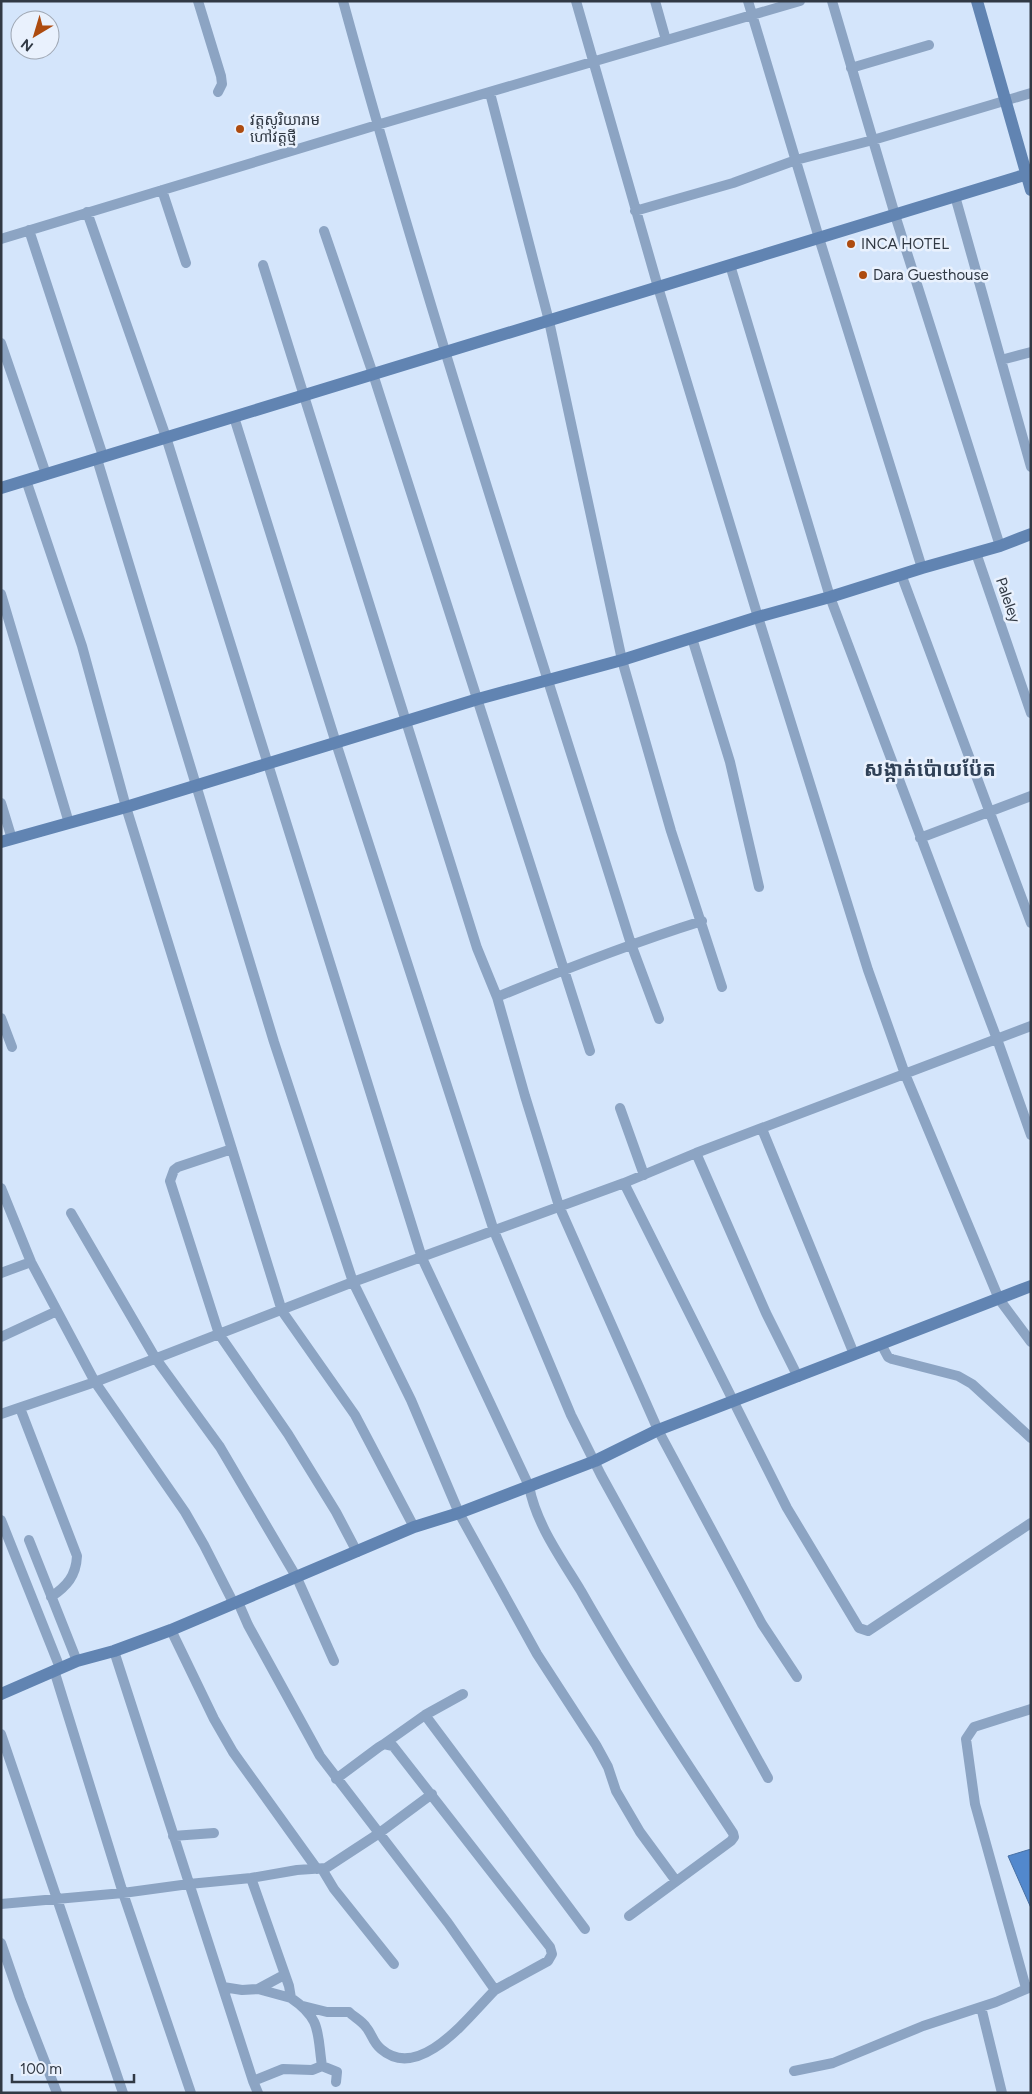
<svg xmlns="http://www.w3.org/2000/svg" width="1032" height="2094" viewBox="0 0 1032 2094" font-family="Figtree,'Noto Sans Khmer',sans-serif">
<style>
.water{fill:#5288cd;stroke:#4870a4}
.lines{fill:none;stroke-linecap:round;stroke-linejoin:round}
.street{stroke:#8ca4c3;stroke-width:10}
.secondary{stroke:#6184b2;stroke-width:12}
.poi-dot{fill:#ad4b0f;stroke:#e9f1fd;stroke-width:2}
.labels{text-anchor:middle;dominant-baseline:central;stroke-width:5;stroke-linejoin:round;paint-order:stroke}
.poi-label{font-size:15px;fill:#313944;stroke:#e9f1fd;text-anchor:start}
.street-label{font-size:15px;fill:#313944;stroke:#e9f1fd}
.district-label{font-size:20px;font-weight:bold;fill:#304157;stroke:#e9f1fd}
</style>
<rect width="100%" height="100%" fill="#d4e5fb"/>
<path class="water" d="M1031 1849V1908L1008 1856Z"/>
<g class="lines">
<path class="street" d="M198 1 221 76 222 84 218 92
M343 1C430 318 533 630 631 944L659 1019
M576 1 658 287 758 617 868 970 905 1074 999 1299 1031 1342
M655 1 666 40
M748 1 819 238 922 568
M832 1 895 215 1000 546
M851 68 929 45
M490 93 549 321 622 660 671 831 722 987
M162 190 186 263
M955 196 1031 467
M635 211 733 183 796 160 873 140 1031 93
M87 212 166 437 422 1258 529 1486C536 1524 561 1558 581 1591 628 1674 680 1753 733 1833L734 1837 731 1841 629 1916
M29 230 103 456
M324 231 373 374 590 1051
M1 239 377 125 800 1
M263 265 477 948 497 997 525 1096 559 1206 658 1430 762 1624 797 1677
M730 265 830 597 997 1039 1031 1135
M1 343 46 474
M1001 360 1031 352
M234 417 336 743 494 1231 571 1415 601 1475 768 1778
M97 459 274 1042 353 1282 411 1400 459 1513 537 1654 596 1745 608 1767 616 1791 640 1832 676 1881
M26 480 82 646 126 807 282 1311 355 1415 414 1527
M976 553 1031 713
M901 574 1031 923
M1 594 69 823
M692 638 730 762 759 887
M1 803 12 839
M920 838 1031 796
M497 997C565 969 632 943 702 921
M1 1018 12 1047
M620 1108 644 1175
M762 1129 854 1354
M232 1149 178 1167 174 1170 170 1181 219 1334 288 1434 336 1512 357 1552
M696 1153 766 1313 798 1377
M624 1183 787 1508 859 1628 868 1631 1031 1523
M1 1188 31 1262 95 1382 185 1512 204 1545 234 1604
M71 1213 156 1359 220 1447 297 1578 334 1661
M1 1273 31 1262
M1 1337 57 1311
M881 1344 888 1357 892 1359 958 1376 972 1384 1031 1438
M20 1408 77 1556C76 1576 67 1586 51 1597
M1 1414 95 1382 353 1282 624 1183 696 1153 1031 1026
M1 1520 60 1668
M29 1540 77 1661
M238 1602 248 1625 320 1756 448 1923 495 1990C470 2015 420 2083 381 2049 373 2043 372 2034 366 2027 362 2021 354 2017 349 2012H327L303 2006
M171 1630 214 1719 233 1752 317 1869
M114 1651 253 2081 258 2093
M54 1670 123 1893 191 2093
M425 1715 585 1929
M1 1734 123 2093
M384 1744 425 1715 463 1694
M336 1779 379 1747 384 1744 393 1746 550 1947 552 1954 548 1961 495 1990
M173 1836 214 1833
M322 1869 334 1889 394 1964
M251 1878 289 1986 291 1998C322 2019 317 2033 322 2066
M1 1904 123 1893 189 1884 251 1878 297 1870 326 1868 378 1834 432 1794
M1 1943 20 1998 57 2093
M223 1987 242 1990 258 1989 284 1975
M1026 1988 975 1804 966 1739 974 1727 1031 1709
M258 1989 291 1998
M981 2007 1002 2093
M794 2071 833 2063 923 2026 996 2002 1031 1987
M253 2081 283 2069 312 2070 322 2066 337 2072 336 2082"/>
<path class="secondary" d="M977 1 1031 190
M1 488 1031 173
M1 842 126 807 478 699 622 660 758 617 830 597 922 568 1000 546 1031 534
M1 1694 77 1661 114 1651 171 1630 414 1527 459 1513 595 1461 658 1430 1031 1286"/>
</g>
<g class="poi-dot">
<circle cx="240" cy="129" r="5"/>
<circle cx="851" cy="244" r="5"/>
<circle cx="863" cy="275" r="5"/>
</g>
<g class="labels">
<g class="poi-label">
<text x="250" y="120">វត្តសូរិយារាម<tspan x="250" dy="17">ហៅវត្តថ្មី</tspan></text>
<text x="861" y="244">INCA HOTEL</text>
<text x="873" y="275">Dara Guesthouse</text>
</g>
<g class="street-label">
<text transform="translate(1008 600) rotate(71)">Paleley</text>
</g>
<g class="district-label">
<text x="930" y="769">សង្កាត់ប៉ោយប៉ែត</text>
</g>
</g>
<rect width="1032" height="2094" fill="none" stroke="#313944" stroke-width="5"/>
<g transform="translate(35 35) rotate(218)"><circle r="24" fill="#e9f1fd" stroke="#9fa7b3"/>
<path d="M0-4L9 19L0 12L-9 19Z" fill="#ad4b0f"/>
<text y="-8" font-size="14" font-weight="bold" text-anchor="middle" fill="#313944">N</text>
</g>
<path d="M12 2074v8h122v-8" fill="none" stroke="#313944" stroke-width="2.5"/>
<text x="20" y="2074" font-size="15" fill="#313944" stroke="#e9f1fd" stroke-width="4" paint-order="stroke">100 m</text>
</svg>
